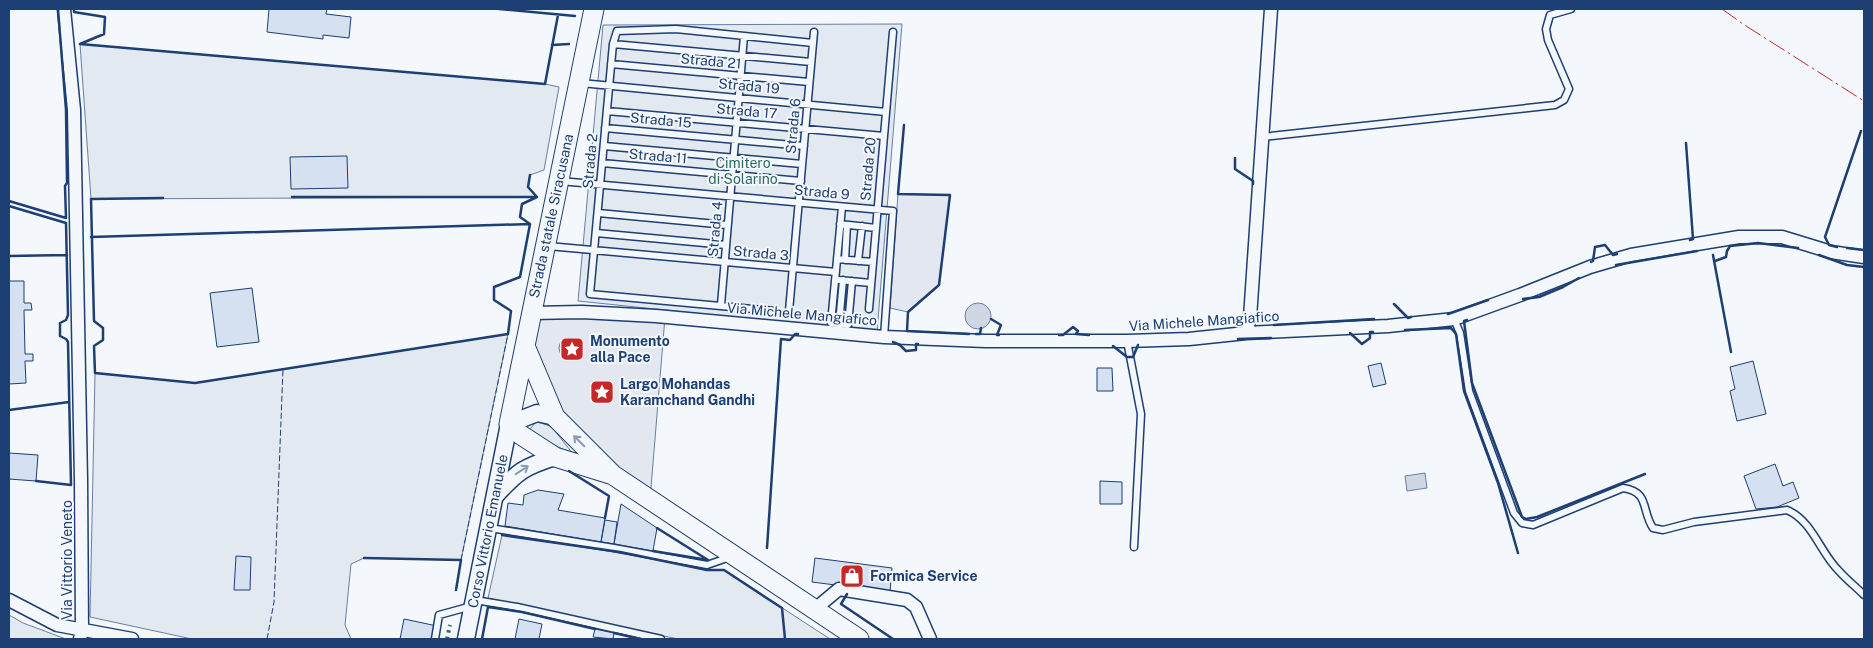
<svg xmlns="http://www.w3.org/2000/svg" width="1873" height="648" viewBox="0 0 1873 648" font-family="'Public Sans',sans-serif">
<style>
.green{fill:#e3e9f0;stroke:#687fa3}
.parking{fill:#e3e8f0;stroke:#687fa3}
.water{fill:#cfd7e4;stroke:#687fa3}
.building{fill:#d5e0f0;stroke:#1d3f73}
.lines{fill:none;stroke-linecap:round;stroke-linejoin:round}
.service-casing{stroke:#1d3f73;stroke-width:9}
.minor-casing{stroke:#1d3f73;stroke-width:15}
.tertiary-casing{stroke:#1d3f73;stroke-width:19}
.secondary-casing{stroke:#1d3f73;stroke-width:21}
.service{stroke:#f4f7fb;stroke-width:6}
.minor{stroke:#f4f7fb;stroke-width:12}
.tertiary{stroke:#f4f7fb;stroke-width:16}
.secondary{stroke:#f4f7fb;stroke-width:19}
.hedge{stroke:#2c6c60;stroke-width:4;stroke-dasharray:2.5 4;stroke-linecap:butt}
.fence{stroke:#1d3f73;stroke-width:1;stroke-dasharray:6 2.5;stroke-linecap:butt}
.wall{stroke:#1d3f73;stroke-width:2.5}
.power{stroke:#c62828;stroke-width:1;stroke-dasharray:18 4 2.5 4;stroke-linecap:butt}
.oneway{stroke:#889bb7}
.labels{text-anchor:middle;dominant-baseline:central;stroke-width:4;stroke-linejoin:round;paint-order:stroke}
.street-label{font-size:14px;fill:#1d3f73;stroke:#f4f7fb}
.park-label{font-size:14px;fill:#2c6c60;stroke:#f4f7fb}
.poi-label{font-size:14px;font-weight:bold;fill:#1d3f73;stroke:#f4f7fb;text-anchor:start}
</style>
<rect width="100%" height="100%" fill="#f4f7fb"/>
<path class="green" d="M902 24 877 332 578 301 603 25Z
M80 44 545 84 559 87 544 170 530 175 528 187 537 197 91 199Z
M508 334 461 560 364 558 351 564 345 625 351 639H192L90 617 95 373 195 383Z
M537 421 552 427 573 454 533 435 529 430Z
M502 535 620 552 707 570H724L830 639H678L488 598Z
M9 615 23 623 66 639H9Z"/>
<path class="parking" d="M898 194 950 195 939 285 908 312 890 308Z
M531 313 665 317 650 500 555 417 525 346Z"/>
<path class="water" d="M965 316a13 13 0 1 1 26 0a13 13 0 1 1-26 0Z
M559 348a10 10 0 1 1 20 0a10 10 0 1 1-20 0Z
M1425 473 1427 488 1407 491 1405 476Z"/>
<path class="building" d="M269 9H327L326 14 351 17 349 38 323 35V39L267 32Z
M347 156 348 188 291 189 290 157Z
M9 281H24V303H31L32 310H24L25 354H33V361H25L26 383 9 384Z
M252 288 259 342 217 347 210 293Z
M1753 361 1766 414 1737 421 1730 391 1735 389 1730 367Z
M1381 363 1386 384 1373 387 1368 366Z
M1097 368H1112L1113 391H1097Z
M9 453 38 455 36 481 9 479Z
M1775 464 1783 486 1793 482 1799 498 1777 507 1756 509 1744 476Z
M1100 481 1122 482V504H1100Z
M538 490 564 494 558 510 605 518 601 542 505 526 508 503 523 505 524 495Z
M621 504 657 528 653 551 614 544Z
M605 520 617 522 614 544 601 542Z
M236 556 251 557 250 590H234Z
M815 558 892 568 890 592 812 582Z
M404 619 437 626 435 639H400Z
M519 619 542 624 539 639H515Z
M595 629 614 633 613 639 593 637Z"/>
<g class="lines">
<g class="service-casing">
<path id="service" d="M613 44 811 62
M611 64 809 82
M581 83 886 112
M607 111 884 136
M605 128 804 146
M1262 137 1555 105 1564 100 1569 89 1548 40 1546 29 1550 15 1571 9
M604 146 802 164
M602 163 801 181
M560 181 893 211 884 337
M842 207 831 323 848 325 852 281
M598 213 727 225
M840 224 876 228
M596 233 726 245
M548 246 836 272
M837 259 873 262
M845 260 847 225
M858 261 862 226
M839 280 871 283
M721 305 744 36
M869 309 893 32
M774 311 590 294 613 44 617 31 676 29 813 43
M789 311 814 32
M1454 319 1460 333 1469 391 1514 513 1522 523 1533 525 1623 488C1650 492 1641 510 1653 528L1663 530 1694 522 1787 510C1813 521 1820 553 1839 571 1847 580 1856 587 1864 595
M839 324 843 280
M1127 341 1141 414 1134 547
M490 528 614 548 707 565 730 557
M475 600 517 607 661 639
M435 639 439 615 472 606"/>
</g>
<g class="minor-casing">
<path id="minor" d="M64 9 74 110 81 480 82 629 80 639
M531 313 582 312 656 316 884 337 985 341H1127L1189 339 1246 333 1388 326 1454 319 1520 295 1590 267 1631 255 1739 237H1782L1831 252 1864 257
M1246 333 1250 318 1271 9
M9 600 57 625 132 639
M815 609 839 589 907 600 916 607 930 639"/>
</g>
<g class="tertiary-casing">
<g id="tertiary">
<path d="M496 495C518 471 524 467 555 457"/>
<path id="s1" d="M466 639 509 424 537 413 555 417"/>
</g>
</g>
<g class="secondary-casing">
<path id="secondary" d="M594 9 509 424 521 435 555 457 613 475
M525 346 555 417 613 475 859 639"/>
</g>
<use href="#service" class="service"/>
<use href="#minor" class="minor"/>
<use href="#tertiary" class="tertiary"/>
<use href="#secondary" class="secondary"/>
<path class="hedge" d="M447 639 450 625"/>
<path class="fence" d="M461 560 508 334
M267 639 274 602 283 369"/>
<path class="wall" d="M74 9V12L105 17 104 34 80 44 545 84 558 15
M499 9 575 16
M552 45 569 44
M904 125 898 194 950 195 939 285 908 312 907 331 969 334
M1686 143 1693 239 1690 240
M1235 158V169L1253 181V184
M292 197H537L528 187 530 175
M163 198 91 199 94 321 103 328V340L94 346 95 373 195 383 508 334 511 311 494 300V287L520 277 530 224 520 217 522 204 537 197
M9 201 66 218 65 186 67 183 66 110 58 9
M9 206 66 223 68 315 66 320 60 323V336L66 339 68 342 71 485 36 481
M91 237 530 224
M1837 247 1829 245 1825 237 1861 131
M1847 248 1864 250
M1713 255 1731 352
M1819 255 1847 265 1864 267
M9 256 67 255
M1715 261 1726 257 1727 251 1730 246 1758 243 1798 248
M1591 262 1593 261 1595 247 1605 245 1613 255 1617 254
M1616 265 1697 251
M1523 299 1539 297 1563 287 1579 278
M1394 304 1408 318 1411 317
M1448 314 1488 300
M991 319 1001 325 997 335H999
M1467 320 1464 321 1472 383 1522 517 1526 519 1537 517 1645 474
M1274 325 1374 319
M1405 330 1451 328 1456 334 1464 391 1498 483 1518 553
M1350 333 1362 344 1370 338V332H1373
M976 334H980L981 328
M1059 335H1063L1073 327 1078 331 1076 334 1089 335
M1238 339 1271 338
M893 342 900 345 906 351 916 350V344H918
M1113 346 1127 357H1133L1138 345
M9 410 69 402
M569 471 609 496 605 518
M502 535 620 552 707 570H724L782 608 785 639
M767 548 781 339 790 340 795 334H798
M653 551 708 560 657 528
M364 558 461 560 456 590
M847 594 841 604 893 639
M614 633 640 639
M482 639 488 607 522 612 595 629"/>
<path class="power" d="M1722 9 1743 24 1864 101"/>
</g>
<defs><path id="oneway-shaft" d="M-6 0H5M1.5-3L5.5 0L1.5 3" fill="none" stroke-width="1.6" stroke-linecap="round" stroke-linejoin="round" transform="scale(1.25)"/></defs>
<g class="oneway">
<use href="#oneway-shaft" transform="translate(579 441) rotate(-135)"/>
<use href="#oneway-shaft" transform="translate(522 470) rotate(-33)"/>
</g>
<defs>
<g id="sight-square" transform="scale(1.25)"><rect x="-9" y="-9" width="18" height="18" rx="4" fill="#c62828" stroke="#f4f7fb"/><path d="M0-6L1.8-2.2L6-1.7L2.9 1.2L3.7 5.4L0 3.3L-3.7 5.4L-2.9 1.2L-6-1.7L-1.8-2.2Z" fill="#fff"/></g>
<g id="shop-square" transform="scale(1.25)"><rect x="-9" y="-9" width="18" height="18" rx="4" fill="#c62828" stroke="#f4f7fb"/><path d="M-5-2.5h2.3a2.7 3.5 0 0 1 5.4 0H5L5.5 6h-11ZM-1.5-2.5h3a1.5 2.3 0 0 0-3 0Z" fill="#fff"/></g>
</defs>
<g fill-rule="evenodd">
<use href="#sight-square" x="572" y="349"/>
<use href="#sight-square" x="602" y="392"/>
<use href="#shop-square" x="852" y="576"/>
</g>
<g class="labels">
<g class="street-label">
<text transform="translate(711 61) rotate(5)">Strada 21</text>
<text transform="translate(749 86) rotate(5)">Strada 19</text>
<text transform="translate(747 111) rotate(5)">Strada 17</text>
<text transform="translate(661 120) rotate(5)">Strada 15</text>
<text transform="translate(793 126) rotate(-85)">Strada 6</text>
<text transform="translate(658 156) rotate(5)">Strada 11</text>
<text transform="translate(590 161) rotate(-85)">Strada 2</text>
<text transform="translate(868 169) rotate(-85)">Strada 20</text>
<text transform="translate(822 192) rotate(5)">Strada 9</text>
<text transform="translate(551 216) rotate(-78)">Strada statale Siracusana</text>
<text transform="translate(715 229) rotate(-85)">Strada 4</text>
<text transform="translate(761 253) rotate(5)">Strada 3</text>
<text transform="translate(802 314) rotate(5)">Via Michele Mangiafico</text>
<text transform="translate(1204 321) rotate(-4)">Via Michele Mangiafico</text>
<text stroke="none"><textPath href="#s1" startOffset="110">Corso Vittorio Emanuele</textPath></text>
<text transform="translate(67 560) rotate(-90)">Via Vittorio Veneto</text>
</g>
<g class="park-label">
<text x="743" y="163">Cimitero<tspan x="743" dy="16">di Solarino</tspan></text>
</g>
<g class="poi-label">
<text x="590" y="341">Monumento<tspan x="590" dy="16">alla Pace</tspan></text>
<text x="620" y="384">Largo Mohandas<tspan x="620" dy="16">Karamchand Gandhi</tspan></text>
<text x="870" y="576">Formica Service</text>
</g>
</g>
<rect width="1873" height="648" fill="none" stroke="#1d3f73" stroke-width="20"/>
</svg>
